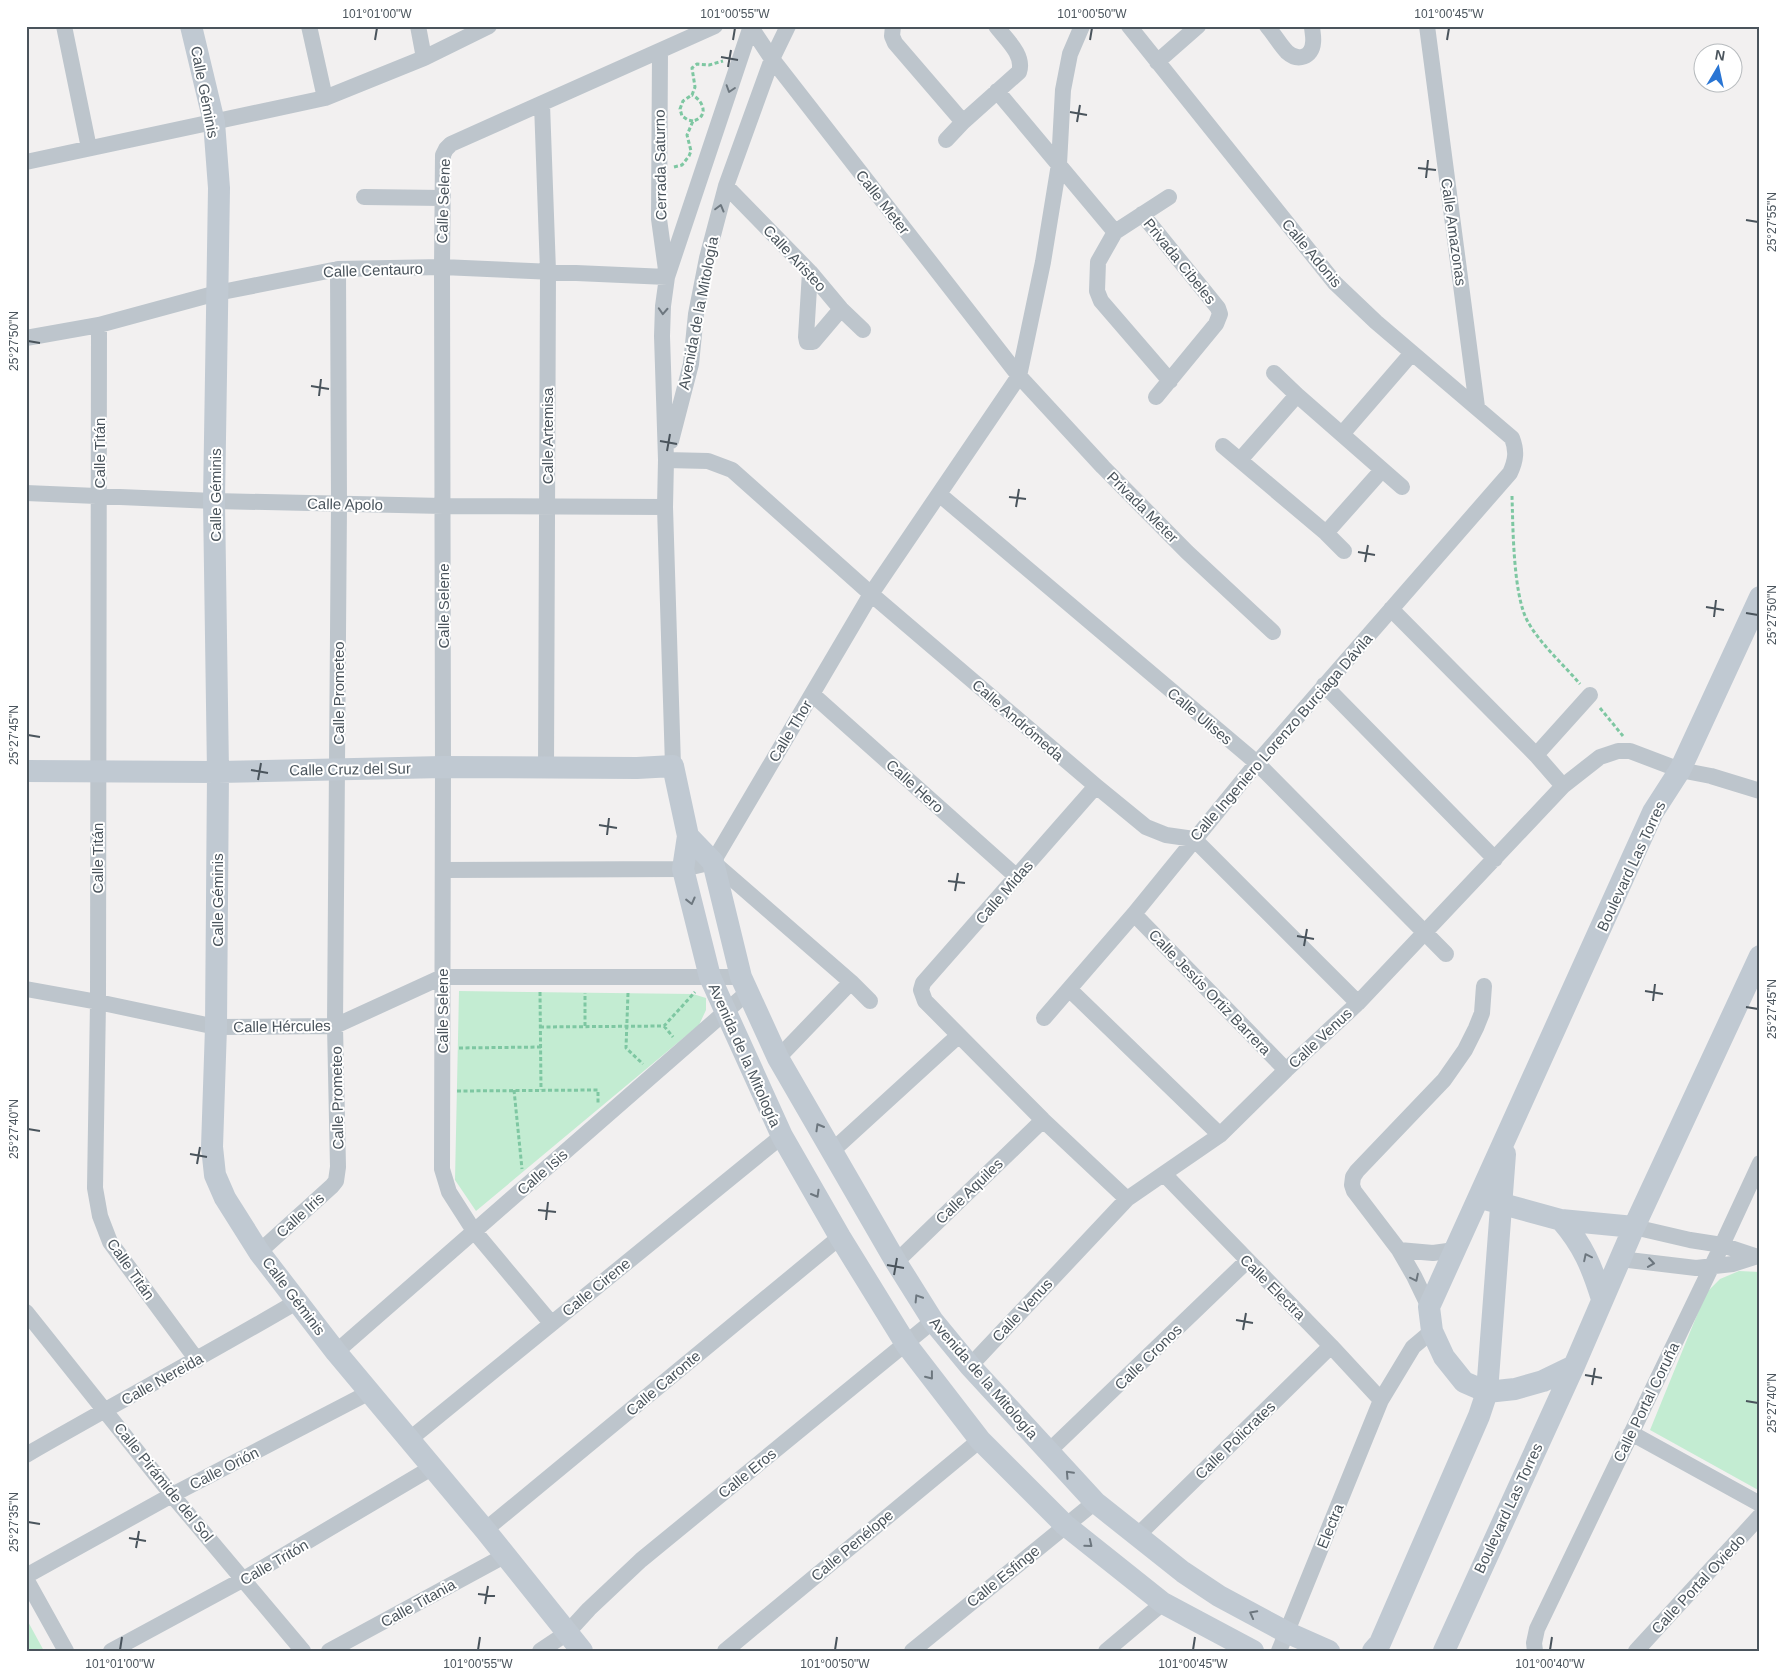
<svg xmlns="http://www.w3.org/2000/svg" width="1786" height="1677" viewBox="0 0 1786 1677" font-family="Helvetica,sans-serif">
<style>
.green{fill:#c3ecd2}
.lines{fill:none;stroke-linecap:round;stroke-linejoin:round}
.path{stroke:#7ec7a2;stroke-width:3;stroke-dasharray:4 2.5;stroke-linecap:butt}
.street{stroke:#bdc5cc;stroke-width:16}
.secondary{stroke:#c0c9d2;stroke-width:22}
.oneway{stroke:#6c767e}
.oneway2{stroke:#6d777f}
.ticks{fill:none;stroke:#4a545c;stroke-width:2}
.labels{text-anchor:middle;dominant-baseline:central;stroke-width:4;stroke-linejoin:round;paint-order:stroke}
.street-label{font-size:15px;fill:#4a545c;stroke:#fff}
.neatline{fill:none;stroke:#4a545c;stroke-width:2}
.ticks-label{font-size:12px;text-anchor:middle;fill:#4a545c}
</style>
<rect width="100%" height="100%" fill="#f2f0f0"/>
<path class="green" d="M459 991 693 994 706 998V1010L699 1025 476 1211 455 1180Z
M1739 1271 1760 1272V1491L1650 1430 1706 1293 1720 1279Z
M26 1618 44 1651H26Z"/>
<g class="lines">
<path class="path" d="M693 121 688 120 682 116 680 109 683 101 692 95 695 87 692 68 697 64 709 65 723 61
M674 167 682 165 689 156 691 151 687 135 693 121C709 117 704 101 692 95
M1512 496C1513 527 1513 596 1528 622 1541 645 1563 664 1580 684
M1600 708 1623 736
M540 992 541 1090
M628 993 626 1048 643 1064
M585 1026V993
M664 1026 673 1037
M540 1027 664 1026 695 992
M459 1048 541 1047
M514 1090 522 1169
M457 1091 598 1090V1103"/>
<path class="street" d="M64 26 89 148
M309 26 325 98
M418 26 424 58
M750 26 772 59 1019 376 1103 467 1187 552 1273 632
M893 26 892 36 895 43 963 122
M1267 26C1274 34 1280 45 1287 52 1298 62 1312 57 1313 43 1314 37 1312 31 1312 26
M1427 26 1477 407
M1157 62 1198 26
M997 91 1115 232
M542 104 548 271 546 767
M946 140 963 122 1019 72C1025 55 1005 38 996 26
M26 162 325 98 424 58 489 26
M726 186 810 272 841 309 863 330
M364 197 443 198
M1169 197 1115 232 1098 262 1097 291 1101 301 1170 381
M1142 214 1218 308 1220 314 1216 324 1156 397
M810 272 806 337 807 342H813L841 309
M99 325 98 1002 95 1188 100 1216 110 1242 197 1360
M26 338 99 325 217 293 338 269 442 267 667 277 659 219 660 52
M1274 373 1297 395 1402 487
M1342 434 1412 353
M671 441 691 364 696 314 707 258 726 186 772 59 788 26
M1223 446 1326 533 1344 551
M666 460 708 461 732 470 871 594 1096 786 1146 827 1166 835 1194 839 1358 1003
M1240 460 1297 395
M26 493 214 501 443 506 665 507
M939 494 1257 763 1446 954
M1326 533 1382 470
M1391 609 1536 755 1563 786
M1324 685 1495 859
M812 694 1017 877
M1536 755 1590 695
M673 766 665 507 666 460 662 336 663 306 667 277 751 26
M1096 786 923 983 921 990 925 1001 1043 1120 1127 1199
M713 862 851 982 870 1001
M443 870 683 869 713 862 871 594 1019 376 1043 262 1059 164 1063 90 1070 54 1082 26
M1134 914 1286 1070
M26 989 98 1002 216 1027 335 1026 442 977H741
M1069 989 1220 1135
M1044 1018 1134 914 1257 763 1510 473C1516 460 1517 451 1512 438L1376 322 1335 283 1129 26
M778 1058 851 982
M832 1151 958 1036
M1164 1174 1331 1346 1381 1400
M1634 1227 1690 1240 1722 1245 1758 1257
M1399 1250 1433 1253 1455 1250
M259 1252 332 1186 336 1181 338 1167 335 1026 339 504 338 269
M1620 1259 1696 1268 1733 1264 1755 1257
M896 1262 1043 1120
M1429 1307 1414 1276 1399 1250 1354 1191 1352 1185 1353 1177 1357 1171 1444 1080 1465 1050 1476 1028 1482 1013 1484 986
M26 1312 172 1495 303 1651
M551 1323 474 1231 449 1192 442 1169 443 767 442 267 443 155 446 149 451 144 715 26
M336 1352 748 992
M970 1366 1127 1199 1220 1135 1286 1070 1358 1003 1563 786 1600 757 1618 751H1630L1680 770 1711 776 1760 791
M1631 1433 1760 1504
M410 1439 782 1136
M1048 1452 1247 1261
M26 1455C116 1403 208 1354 298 1301
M485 1530 840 1237
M1138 1535 1331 1346
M26 1576 172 1495 370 1392
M26 1579 66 1651
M111 1651 244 1579 433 1467
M329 1651 506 1555
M540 1651 567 1633 589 1609 641 1560 933 1321
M725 1651 980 1440
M912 1651 1095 1502
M1106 1651 1163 1603
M1279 1651 1381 1400 1413 1347 1432 1331
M1535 1651 1534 1643 1537 1629 1722 1245 1760 1163
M1636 1651 1760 1516"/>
<path class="secondary" d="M191 26 214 122 219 188 214 501 218 772 216 1027 212 1147 215 1175 225 1198 259 1252 336 1352 485 1530 582 1651
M26 771 218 772 443 767 637 768 673 766 688 836 683 869 710 977 782 1136 840 1237 906 1344 980 1440 1065 1525 1163 1603 1253 1651
M688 836 713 862 741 977 778 1058 896 1262 933 1321 970 1366 1095 1502 1183 1572 1219 1596 1286 1632 1329 1651
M1488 1200 1561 1220 1634 1227
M1561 1220C1583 1245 1592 1267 1602 1299
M1574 1366 1543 1381 1515 1389 1487 1392 1464 1382 1444 1357 1432 1331 1429 1307 1653 812 1680 770 1760 597
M1373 1651 1380 1643 1479 1416 1487 1392 1505 1154
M1444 1651 1574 1366 1634 1227 1760 956"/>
</g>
<defs><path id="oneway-chevron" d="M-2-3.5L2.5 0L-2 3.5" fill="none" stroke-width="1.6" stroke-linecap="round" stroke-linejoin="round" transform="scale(1.25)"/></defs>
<g class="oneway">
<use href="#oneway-chevron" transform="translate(730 89) rotate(108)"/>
<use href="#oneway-chevron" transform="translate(720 208) rotate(-75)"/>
<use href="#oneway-chevron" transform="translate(663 311) rotate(93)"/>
<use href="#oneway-chevron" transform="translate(1651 1263) rotate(8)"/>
<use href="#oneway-chevron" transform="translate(1415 1278) rotate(64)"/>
</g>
<g class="oneway2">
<use href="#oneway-chevron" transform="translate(691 901) rotate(76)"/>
<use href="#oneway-chevron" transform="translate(819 1127) rotate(-120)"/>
<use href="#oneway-chevron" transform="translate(816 1194) rotate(60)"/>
<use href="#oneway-chevron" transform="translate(1587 1257) rotate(-116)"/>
<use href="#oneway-chevron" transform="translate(918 1298) rotate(-122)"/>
<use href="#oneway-chevron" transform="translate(930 1376) rotate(52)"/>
<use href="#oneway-chevron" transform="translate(1069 1474) rotate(-133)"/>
<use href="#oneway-chevron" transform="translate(1089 1544) rotate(39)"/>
<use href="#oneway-chevron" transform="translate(1253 1614) rotate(-152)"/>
</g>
<path class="ticks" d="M375 40 377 28M733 40 735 28M1090 40 1092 28M1447 40 1449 28M721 57 738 60M728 67 731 50M1070 112 1087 115M1077 122 1080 105M1418 168 1436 170M1426 178 1428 160M1746 220 1758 222M28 341 40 343M311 386 329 389M319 396 321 379M660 441 677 444M667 451 670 434M1009 497 1026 499M1016 507 1019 489M1358 552 1375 555M1365 562 1368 545M1706 607 1724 610M1746 613 1758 615M1714 617 1716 600M28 735 40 737M251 770 268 773M258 780 261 763M599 825 617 828M607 835 609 818M948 881 965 883M955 891 958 873M1297 936 1314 939M1304 946 1307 929M1645 991 1663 994M1653 1001 1655 984M1746 1007 1758 1009M28 1129 40 1131M190 1154 207 1157M197 1164 200 1147M538 1210 556 1212M546 1220 548 1202M887 1265 904 1268M894 1275 897 1258M1236 1320 1253 1323M1243 1330 1246 1313M1585 1375 1602 1378M1592 1385 1595 1368M1746 1401 1758 1403M28 1522 40 1524M129 1538 146 1541M136 1548 139 1531M478 1594 495 1596M485 1604 488 1586M120 1650 122 1637M478 1650 480 1637M835 1650 837 1637M1193 1650 1195 1637M1550 1650 1552 1637"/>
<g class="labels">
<g class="street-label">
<text transform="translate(205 92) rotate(79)">Calle Géminis</text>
<text transform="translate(660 165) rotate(-91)">Cerrada Saturno</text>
<text transform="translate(443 201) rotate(-88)">Calle Selene</text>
<text transform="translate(883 202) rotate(52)">Calle Meter</text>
<text transform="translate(1454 232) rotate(82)">Calle Amazonas</text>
<text transform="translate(1312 253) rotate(50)">Calle Adonis</text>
<text transform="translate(795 258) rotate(47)">Calle Aristeo</text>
<text transform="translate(1180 261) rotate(51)">Privada Cibeles</text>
<text transform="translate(373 270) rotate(-2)">Calle Centauro</text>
<text transform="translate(698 313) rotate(-79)">Avenida de la Mitología</text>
<text transform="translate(547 436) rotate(-90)">Calle Artemisa</text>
<text transform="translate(99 453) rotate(-90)">Calle Titán</text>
<text transform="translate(215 495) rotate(-90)">Calle Géminis</text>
<text transform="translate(345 504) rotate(1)">Calle Apolo</text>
<text transform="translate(1143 507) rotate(45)">Privada Meter</text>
<text transform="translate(443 606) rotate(-90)">Calle Selene</text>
<text transform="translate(338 693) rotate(-90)">Calle Prometeo</text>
<text transform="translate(1200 716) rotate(40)">Calle Ulises</text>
<text transform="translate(1018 720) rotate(41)">Calle Andrómeda</text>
<text transform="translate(790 731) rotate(-59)">Calle Thor</text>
<text transform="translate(1281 737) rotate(-49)">Calle Ingeniero Lorenzo Burciaga Dávila</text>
<text transform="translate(350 769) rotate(-1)">Calle Cruz del Sur</text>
<text transform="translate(915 786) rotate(42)">Calle Hero</text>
<text transform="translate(97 858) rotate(-90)">Calle Titán</text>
<text transform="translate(1631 866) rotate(-65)">Boulevard Las Torres</text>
<text transform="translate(1004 892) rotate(-49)">Calle Midas</text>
<text transform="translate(217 900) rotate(-90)">Calle Géminis</text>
<text transform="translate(1210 992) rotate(46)">Calle Jesús Ortiz Barrera</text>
<text transform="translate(442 1011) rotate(-90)">Calle Selene</text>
<text transform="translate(282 1026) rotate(-1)">Calle Hércules</text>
<text transform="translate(1320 1038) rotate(-43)">Calle Venus</text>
<text transform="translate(745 1055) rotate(66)">Avenida de la Mitología</text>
<text transform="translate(337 1098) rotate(-91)">Calle Prometeo</text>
<text transform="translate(542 1172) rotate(-41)">Calle Isis</text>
<text transform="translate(969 1191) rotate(-44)">Calle Aquiles</text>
<text transform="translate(300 1215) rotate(-42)">Calle Iris</text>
<text transform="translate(131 1269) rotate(55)">Calle Titán</text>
<text transform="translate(596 1287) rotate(-39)">Calle Cirene</text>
<text transform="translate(1273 1287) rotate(45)">Calle Electra</text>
<text transform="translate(294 1296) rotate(53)">Calle Géminis</text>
<text transform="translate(1022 1310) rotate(-47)">Calle Venus</text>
<text transform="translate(1148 1357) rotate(-44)">Calle Cronos</text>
<text transform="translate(984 1378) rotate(49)">Avenida de la Mitología</text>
<text transform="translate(162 1379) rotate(-29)">Calle Nereida</text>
<text transform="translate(663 1383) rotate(-40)">Calle Caronte</text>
<text transform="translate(1646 1402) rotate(-64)">Calle Portal Coruña</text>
<text transform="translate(1235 1440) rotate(-44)">Calle Policrates</text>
<text transform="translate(224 1468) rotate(-27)">Calle Orión</text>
<text transform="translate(747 1473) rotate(-39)">Calle Eros</text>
<text transform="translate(164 1482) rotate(51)">Calle Pirámide del Sol</text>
<text transform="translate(1508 1508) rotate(-65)">Boulevard Las Torres</text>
<text transform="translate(1330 1526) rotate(-68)">Electra</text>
<text transform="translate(852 1545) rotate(-40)">Calle Penélope</text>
<text transform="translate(274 1562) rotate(-30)">Calle Tritón</text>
<text transform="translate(1003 1576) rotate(-39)">Calle Esfinge</text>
<text transform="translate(1698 1584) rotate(-47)">Calle Portal Oviedo</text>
<text transform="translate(418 1603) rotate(-29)">Calle Titania</text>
</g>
</g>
<rect width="1786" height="1677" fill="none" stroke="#ffffff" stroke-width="55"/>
<g transform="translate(1718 68) rotate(9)"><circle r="24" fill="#ffffff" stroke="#b7bbbe"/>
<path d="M0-4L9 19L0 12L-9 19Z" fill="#2975d4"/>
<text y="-8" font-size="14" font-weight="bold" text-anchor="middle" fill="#4a545c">N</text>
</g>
<rect x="28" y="28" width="1730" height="1622" class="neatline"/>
<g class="ticks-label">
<text x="377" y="18">101°01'00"W</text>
<text x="735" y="18">101°00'55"W</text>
<text x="1092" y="18">101°00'50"W</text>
<text x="1449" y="18">101°00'45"W</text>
<text transform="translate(1772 222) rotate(-90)" y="4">25°27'55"N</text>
<text transform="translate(14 341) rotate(-90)" y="4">25°27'50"N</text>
<text transform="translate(1772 615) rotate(-90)" y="4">25°27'50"N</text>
<text transform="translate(14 735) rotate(-90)" y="4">25°27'45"N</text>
<text transform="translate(1772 1009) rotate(-90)" y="4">25°27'45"N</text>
<text transform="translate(14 1129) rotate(-90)" y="4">25°27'40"N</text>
<text transform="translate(1772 1403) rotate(-90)" y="4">25°27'40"N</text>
<text transform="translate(14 1522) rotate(-90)" y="4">25°27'35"N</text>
<text x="120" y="1668">101°01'00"W</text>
<text x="478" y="1668">101°00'55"W</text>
<text x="835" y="1668">101°00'50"W</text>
<text x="1193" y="1668">101°00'45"W</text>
<text x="1550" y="1668">101°00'40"W</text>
</g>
</svg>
